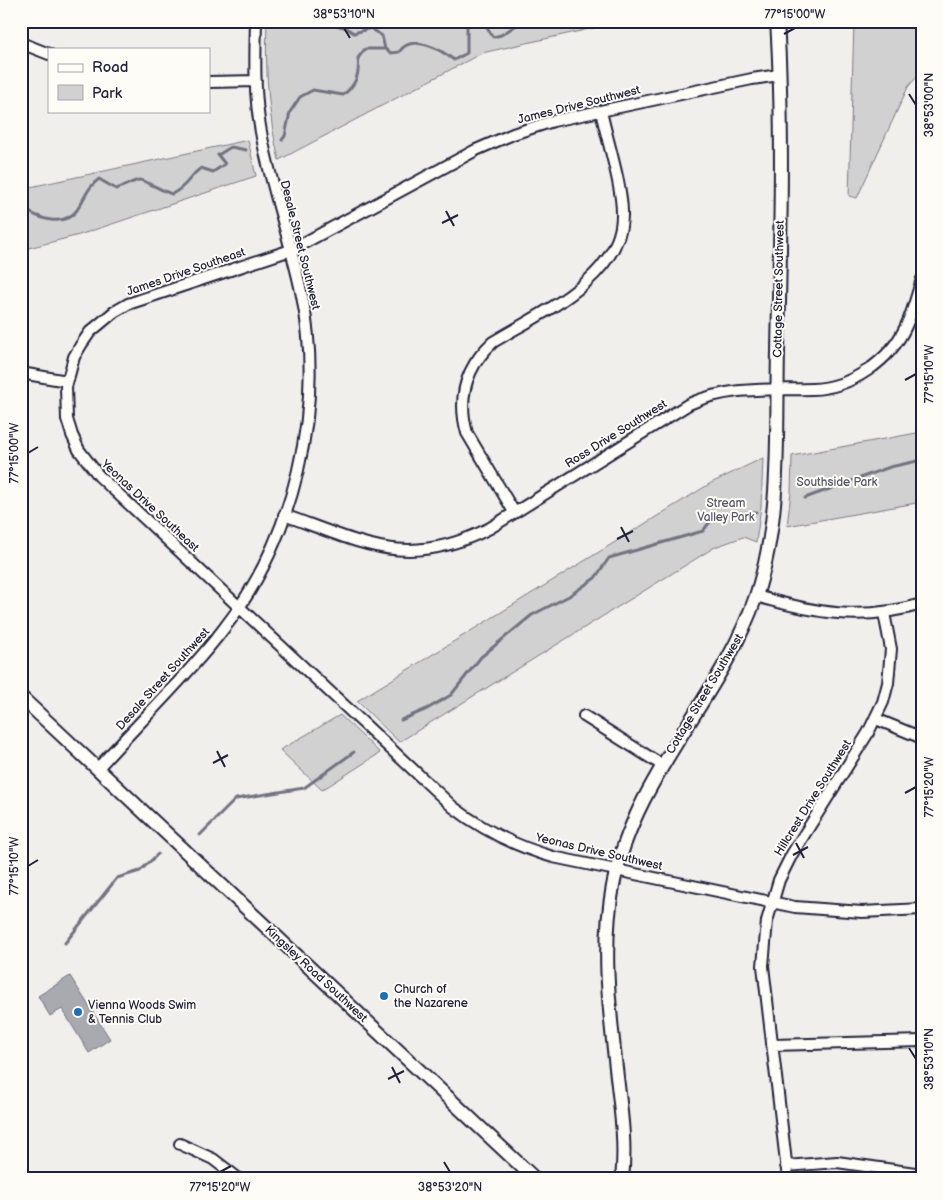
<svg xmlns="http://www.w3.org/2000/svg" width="943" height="1200" viewBox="0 0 943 1200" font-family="'Balsamiq Sans',sans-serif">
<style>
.green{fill:#d2d1d1;stroke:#7a7a86}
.water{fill:#a9a9b0;stroke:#737381}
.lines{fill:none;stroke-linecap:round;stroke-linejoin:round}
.stream{stroke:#737381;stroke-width:3}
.minor-casing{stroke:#22223b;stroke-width:14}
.tertiary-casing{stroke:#22223b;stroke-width:16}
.minor{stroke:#fdfcf7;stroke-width:10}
.tertiary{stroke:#fdfcf7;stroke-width:12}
.ticks{fill:none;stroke:#22223b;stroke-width:2}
.poi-dot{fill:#1f6fb2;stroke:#fdfcf7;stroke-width:2}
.labels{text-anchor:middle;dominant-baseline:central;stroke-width:4;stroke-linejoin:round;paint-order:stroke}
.street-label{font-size:12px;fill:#22223b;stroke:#fdfcf7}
.park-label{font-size:12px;fill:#575768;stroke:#fdfcf7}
.poi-label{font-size:12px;fill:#22223b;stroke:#fdfcf7;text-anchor:start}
.neatline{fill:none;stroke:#22223b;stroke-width:2}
.ticks-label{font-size:12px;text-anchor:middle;fill:#22223b}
</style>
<rect width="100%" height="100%" fill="#f0efec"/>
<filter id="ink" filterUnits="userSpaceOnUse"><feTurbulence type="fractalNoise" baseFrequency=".02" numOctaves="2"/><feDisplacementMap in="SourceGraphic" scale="10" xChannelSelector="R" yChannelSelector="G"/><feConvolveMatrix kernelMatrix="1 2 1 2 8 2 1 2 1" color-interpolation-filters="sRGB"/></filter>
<g filter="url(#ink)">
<path class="green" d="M267 21H625L482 53 279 160C268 115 265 68 267 21Z
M854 21H922V71L908 87 857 198 849 196Z
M248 140 256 176 79 235 21 250V189Z
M922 432V502L787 526 791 492 792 456Z
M763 458 761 507 756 542 743 537 715 547 399 742 357 701 711 483Z
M340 715 380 753 322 790 280 750Z"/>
<path class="water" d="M70 976 110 1039 89 1053 62 1009 50 1016 38 996Z"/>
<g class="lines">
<path class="stream" d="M311 21 344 27 354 33 371 28 382 36 385 49
M483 21 493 37 501 35 523 21
M566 21H574
M282 140 285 136 290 112 300 97 313 90 343 95C356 85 360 74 358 58L365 49H385L391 53 399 52C411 33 440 49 454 60L467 53V21
M21 207C37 218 63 229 77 210 85 198 87 188 99 179L116 189C123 187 133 181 139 180 143 179 164 192 172 194 189 185 188 177 201 168L213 172 225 164 218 155 231 147 246 150
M805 498 890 467 922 460
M401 720 427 709 451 695 481 657 532 615 569 596 595 578 609 558 703 531 715 515 756 512
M200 835 236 799 304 788 354 752
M65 943 117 878 140 871 158 854"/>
<g class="minor-casing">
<path id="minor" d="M21 43 49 54
M779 75 752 79 553 121 513 134 476 150 291 250 128 304 114 312 90 332 81 345 74 357 66 387 67 419 72 435 79 450 99 476 453 807C484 831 515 846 553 857L795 907 862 912 922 909
M209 82 256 81
M21 373 67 381
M514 512 467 433C457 397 466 367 493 342 539 314 621 278 622 216 623 188 607 140 601 111
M284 515C365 544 408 570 490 528L689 404C729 386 769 390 812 389 851 388 890 361 906 326 913 311 917 295 922 279
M756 596C815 613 861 622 922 604
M584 716 662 765
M876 719 922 738
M98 768C139 722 184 680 222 631 294 540 325 409 302 296 291 241 271 188 261 132 254 96 255 58 256 21
M772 1045 922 1041
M180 1144 213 1159 239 1179
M786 1166 837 1162 922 1174
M788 1179 763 966 767 921 779 880 792 854 868 733 883 702 888 683 891 649 884 613"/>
</g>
<g class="tertiary-casing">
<path id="tertiary" d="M21 697 535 1179
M622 1179C626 1145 621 1111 617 1077 610 1013 601 950 613 886 634 776 721 699 756 596 782 518 776 433 778 352 780 242 784 131 777 21"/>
</g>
<use href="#minor" class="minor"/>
<use href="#tertiary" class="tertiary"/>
</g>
</g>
<path class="ticks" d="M344 28 350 38M784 34 795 28M909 94 916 105M446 211 454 226M442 223 458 215M905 380 916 374M28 453 38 447M621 527 629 542M617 539 633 531M217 751 225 767M213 763 228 755M905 793 916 787M796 843 804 858M793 855 808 847M28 866 38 860M909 1048 916 1059M392 1067 400 1083M388 1079 404 1071M444 1162 450 1172M220 1172 231 1166"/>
<g class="poi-dot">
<circle cx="384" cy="996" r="5"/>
<circle cx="78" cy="1012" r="5"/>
</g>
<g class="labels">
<g class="street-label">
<text transform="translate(579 105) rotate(-14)">James Drive Southwest</text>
<text transform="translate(300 245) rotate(76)">Desale Street Southwest</text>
<text transform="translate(186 272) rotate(-19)">James Drive Southeast</text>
<text transform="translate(779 289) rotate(-89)">Cottage Street Southwest</text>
<text transform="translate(616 434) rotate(-32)">Ross Drive Southwest</text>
<text transform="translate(150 506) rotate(43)">Yeonas Drive Southeast</text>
<text transform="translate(163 679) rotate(-48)">Desale Street Southwest</text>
<text transform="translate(705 694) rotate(-59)">Cottage Street Southwest</text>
<text transform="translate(813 798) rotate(-58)">Hillcrest Drive Southwest</text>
<text transform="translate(599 852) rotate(13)">Yeonas Drive Southwest</text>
<text transform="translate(316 974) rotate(43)">Kingsley Road Southwest</text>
</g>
<g class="park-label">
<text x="837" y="482">Southside Park</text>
<text x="726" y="503">Stream<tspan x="726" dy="14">Valley Park</tspan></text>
</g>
<g class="poi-label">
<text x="394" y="989">Church of<tspan x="394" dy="14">the Nazarene</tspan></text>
<text x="88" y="1005">Vienna Woods Swim<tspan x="88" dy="14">&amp; Tennis Club</tspan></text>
</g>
</g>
<rect width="943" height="1200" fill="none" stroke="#fdfcf7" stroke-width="55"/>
<rect x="48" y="48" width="162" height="65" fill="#fdfcf7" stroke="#a5a5ac"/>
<rect x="58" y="64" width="25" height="8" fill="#fdfcf7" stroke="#a5a5ac"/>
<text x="92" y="72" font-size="15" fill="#22223b">Road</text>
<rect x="58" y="85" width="25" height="15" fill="#d2d1d1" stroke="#a5a5ac"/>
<text x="92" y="98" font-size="15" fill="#22223b">Park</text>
<rect x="28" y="28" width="888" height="1144" class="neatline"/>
<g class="ticks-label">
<text x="344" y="18">38°53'10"N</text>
<text x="795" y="18">77°15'00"W</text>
<text transform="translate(929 105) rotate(-90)" y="4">38°53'00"N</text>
<text transform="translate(929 374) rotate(-90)" y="4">77°15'10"W</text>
<text transform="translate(14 453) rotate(-90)" y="4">77°15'00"W</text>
<text transform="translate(929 787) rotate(-90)" y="4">77°15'20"W</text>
<text transform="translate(14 866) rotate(-90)" y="4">77°15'10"W</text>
<text transform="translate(929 1059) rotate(-90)" y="4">38°53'10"N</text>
<text x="220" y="1191">77°15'20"W</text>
<text x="450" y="1191">38°53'20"N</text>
</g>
</svg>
